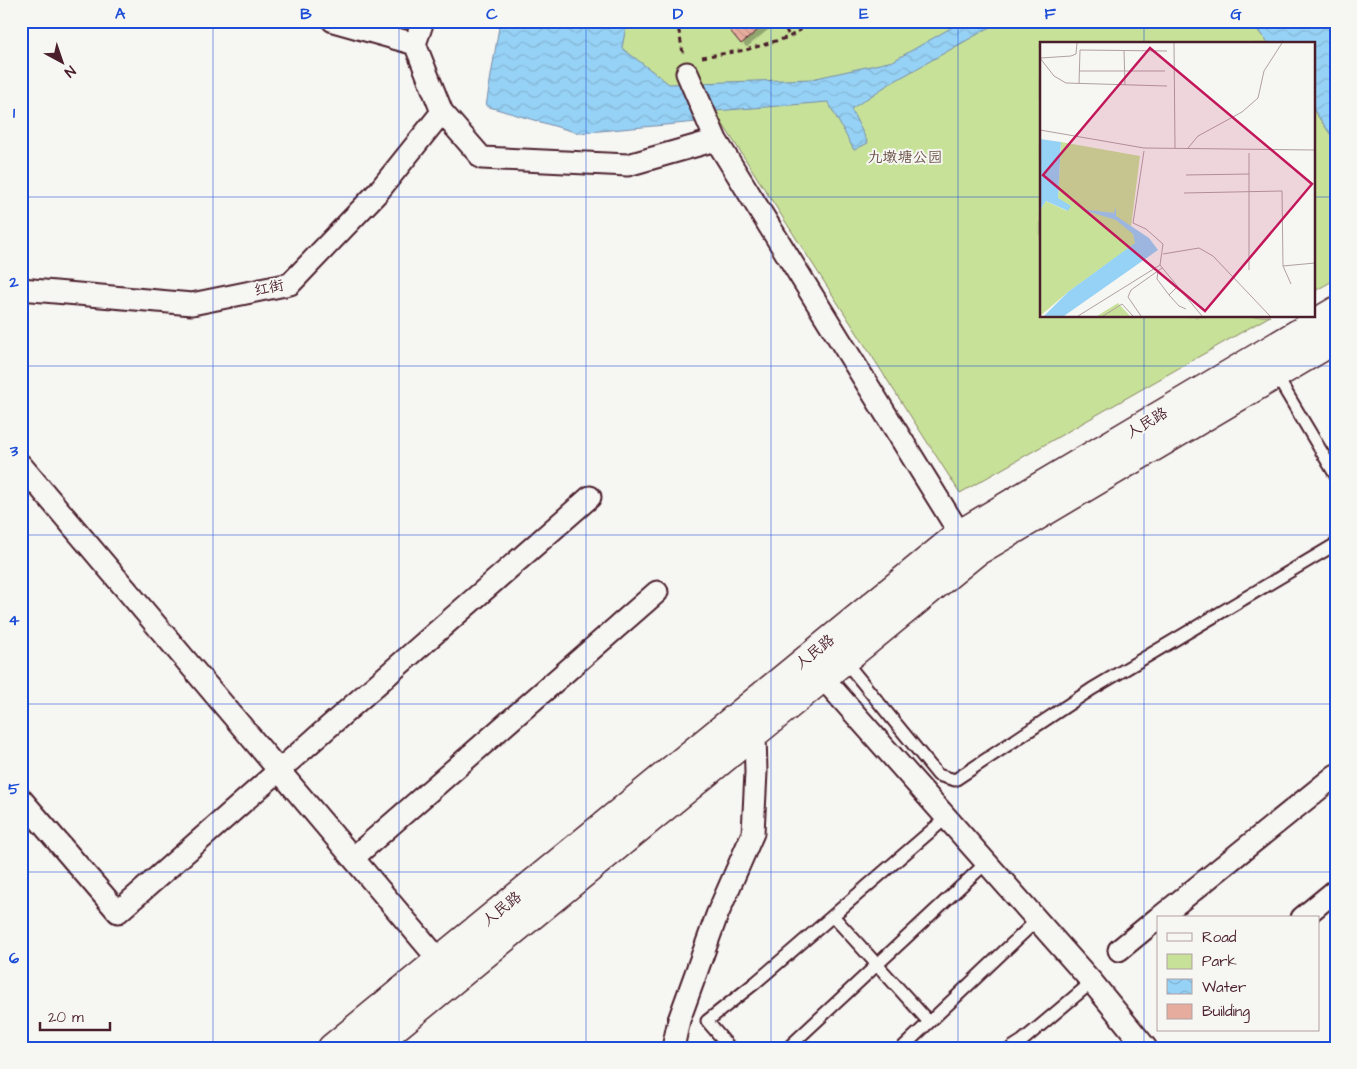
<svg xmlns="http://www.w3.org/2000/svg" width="1357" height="1069" viewBox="0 0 1357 1069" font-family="'Architects Daughter','LXGW WenKai TC',sans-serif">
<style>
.green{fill:#c7e298;stroke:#888062}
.water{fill:url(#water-waves);stroke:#788aa5}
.building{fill:url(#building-back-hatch);stroke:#4a1f2b;filter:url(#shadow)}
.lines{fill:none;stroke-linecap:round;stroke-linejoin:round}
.lane-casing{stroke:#4a1f2b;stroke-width:15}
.street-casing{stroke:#4a1f2b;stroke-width:25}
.secondary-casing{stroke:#4a1f2b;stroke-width:31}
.path{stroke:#4a1f2b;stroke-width:3;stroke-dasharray:5 4;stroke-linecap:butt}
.lane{stroke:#f6f6f2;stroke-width:11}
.street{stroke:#f6f6f2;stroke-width:21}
.secondary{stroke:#f6f6f2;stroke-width:28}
.grid{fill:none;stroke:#1d4ed8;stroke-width:1;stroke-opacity:0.55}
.labels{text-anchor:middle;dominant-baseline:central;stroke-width:4;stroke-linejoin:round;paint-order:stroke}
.park-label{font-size:15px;fill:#695046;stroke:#f6f6f2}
.street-label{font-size:15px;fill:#4a1f2b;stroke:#f6f6f2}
.inset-road{fill:none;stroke:#b1a0a2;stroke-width:1}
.view{fill:#c2185b;fill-opacity:0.15;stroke:#c2185b;stroke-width:2.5}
.inset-edge{fill:none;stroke:#4a1f2b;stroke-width:2.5}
.neatline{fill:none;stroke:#1d4ed8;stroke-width:2}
.grid-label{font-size:16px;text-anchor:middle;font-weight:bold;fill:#1d4ed8}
</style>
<defs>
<pattern id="water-waves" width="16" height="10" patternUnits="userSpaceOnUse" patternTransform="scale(1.25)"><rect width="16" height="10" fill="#96d2f6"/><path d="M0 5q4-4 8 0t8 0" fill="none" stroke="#83b4d3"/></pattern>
<pattern id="building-back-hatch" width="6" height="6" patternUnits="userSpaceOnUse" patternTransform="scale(1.25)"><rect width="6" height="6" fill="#e6ad9f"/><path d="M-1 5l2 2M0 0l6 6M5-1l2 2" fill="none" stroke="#c79489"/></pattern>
<filter id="shadow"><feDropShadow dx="5.5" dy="3" stdDeviation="0" flood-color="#0004"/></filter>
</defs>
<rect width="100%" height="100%" fill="#f6f6f2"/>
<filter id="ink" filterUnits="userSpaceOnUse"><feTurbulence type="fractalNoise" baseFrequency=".02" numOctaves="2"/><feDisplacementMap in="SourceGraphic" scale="10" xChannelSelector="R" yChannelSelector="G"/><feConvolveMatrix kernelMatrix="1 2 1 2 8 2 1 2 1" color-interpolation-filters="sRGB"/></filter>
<g filter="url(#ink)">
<path class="green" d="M627 21H1250L1269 44H1041V316H1270L960 493 713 109 697 122 621 48Z
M1313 109 1336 142V279L1313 292Z"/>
<path class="water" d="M500 21H627L622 48 669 84 812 79 893 61 963 21H1001L886 86 851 109 868 143 854 150 828 102 691 113 697 122 578 133 486 106Z
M1250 21H1336V142L1313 109V44H1269Z"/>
<path class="building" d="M722 21H769L741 44Z"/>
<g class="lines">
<g class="lane-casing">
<path id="lane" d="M1276 375 1336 476
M844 660 938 775 955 780 1092 689 1336 544
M833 916 929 1022
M791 1045 986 863
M730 1048 707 1021 755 983 946 818
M902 1048 1037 920
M1011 1048 1022 1041 1092 982"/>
</g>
<g class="street-casing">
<path id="street" d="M333 21 415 44 423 21
M415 44 442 112 482 158 628 165 716 140 960 534
M687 73 716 140
M21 289 192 304 290 284 378 192 442 112
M21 465 439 960
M823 678 1092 982 1146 1048
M21 799 118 912 590 497
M353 858 657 592
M1159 918 1336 775
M1302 918 1336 890
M1119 950 1158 918
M673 1048 679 1020 717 915 753 833 756 772 755 733"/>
</g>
<g class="secondary-casing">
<path id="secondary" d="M332 1048 960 534 1336 311
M370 1048 976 552 1336 339"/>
</g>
<path class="path" d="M677 21 683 53
M783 21 789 37
M702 57 746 50 789 37 815 21"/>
<use href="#lane" class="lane"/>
<use href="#street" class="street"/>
<use href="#secondary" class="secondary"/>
</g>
</g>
<path class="grid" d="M213 21V1048M399 21V1048M586 21V1048M771 21V1048M958 21V1048M1144 21V44M21 197H1041M1313 197H1336M1144 316V1048M21 366H1336M21 535H1336M21 704H1336M21 872H1336"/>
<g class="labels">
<g class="park-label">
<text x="905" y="157">九墩塘公园</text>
</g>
<g class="street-label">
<text transform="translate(269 288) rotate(-12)">红街</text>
<text transform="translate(1147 423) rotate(-31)">人民路</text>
<text transform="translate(815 652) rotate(-39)">人民路</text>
<text transform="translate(502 909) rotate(-39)">人民路</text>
</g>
</g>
<g transform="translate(1040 42)">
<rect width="275" height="275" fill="#f6f6f2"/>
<path d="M21 100 100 114 91 185 96 201 28 250 0 274V168L6 159 27 169 18 156ZM78 261 90 274H57Z" fill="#c7e298"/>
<path d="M0 97 21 100 18 156 31 164 28 169 6 159 0 168ZM76 165V174L109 196 118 208 24 274H4L28 250 95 201 93 192 76 178 40 167 74 171Z" fill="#96d2f6"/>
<path class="inset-road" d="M134 1 135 106M84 9 85 43M0 16 14 34 26 41 127 44M1 16 31 14 36 12 37 1M39 29H125M39 42 40 8 127 9M0 88 104 106 275 108M148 106 158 94 202 70 218 56 224 29 242 1M104 109 93 181 106 187 123 202 120 223M209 111V228M146 133 209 132M144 151 242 149 243 224 251 242M123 212 159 206 173 214 230 274M243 224 275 221M118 229 117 237 129 253M136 246 129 253 139 264 146 267M38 274 120 223 162 274M63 274 82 262 93 274M101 274 88 255 91 248 122 226"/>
<path class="view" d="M110 6 272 142 165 269 3 133Z"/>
<rect width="275" height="275" class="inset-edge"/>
</g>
<rect width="1357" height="1069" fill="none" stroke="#f6f6f2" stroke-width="55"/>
<rect x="1157" y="916" width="162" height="115" fill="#f6f6f2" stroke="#b1a0a2"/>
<rect x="1167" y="933" width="25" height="8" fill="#f6f6f2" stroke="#b1a0a2"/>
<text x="1202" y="942" font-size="15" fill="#4a1f2b">Road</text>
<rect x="1167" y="954" width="25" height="15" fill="#c7e298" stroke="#b1a0a2"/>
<text x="1202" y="966" font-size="15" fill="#4a1f2b">Park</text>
<rect x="1167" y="979" width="25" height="15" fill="url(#water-waves)" stroke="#b1a0a2"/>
<text x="1202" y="992" font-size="15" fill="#4a1f2b">Water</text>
<rect x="1167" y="1004" width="25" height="15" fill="#e6ad9f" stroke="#b1a0a2"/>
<text x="1202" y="1016" font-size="15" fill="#4a1f2b">Building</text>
<g transform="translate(62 62) rotate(140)" stroke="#f6f6f2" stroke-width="4" paint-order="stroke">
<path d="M0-4L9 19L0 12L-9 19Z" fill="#4a1f2b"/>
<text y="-8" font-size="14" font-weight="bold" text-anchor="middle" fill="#4a1f2b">N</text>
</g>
<path d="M40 1022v8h70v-8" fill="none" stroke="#4a1f2b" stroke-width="2.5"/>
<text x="48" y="1022" font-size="15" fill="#4a1f2b" stroke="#f6f6f2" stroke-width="4" paint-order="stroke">20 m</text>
<rect x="28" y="28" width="1302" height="1014" class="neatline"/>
<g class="grid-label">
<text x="120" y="19">A</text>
<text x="306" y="19">B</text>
<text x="492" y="19">C</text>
<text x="678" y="19">D</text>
<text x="864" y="19">E</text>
<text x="1050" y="19">F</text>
<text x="1236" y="19">G</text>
<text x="14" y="118">1</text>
<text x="14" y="287">2</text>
<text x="14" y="456">3</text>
<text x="14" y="625">4</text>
<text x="14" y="794">5</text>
<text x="14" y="963">6</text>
</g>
</svg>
